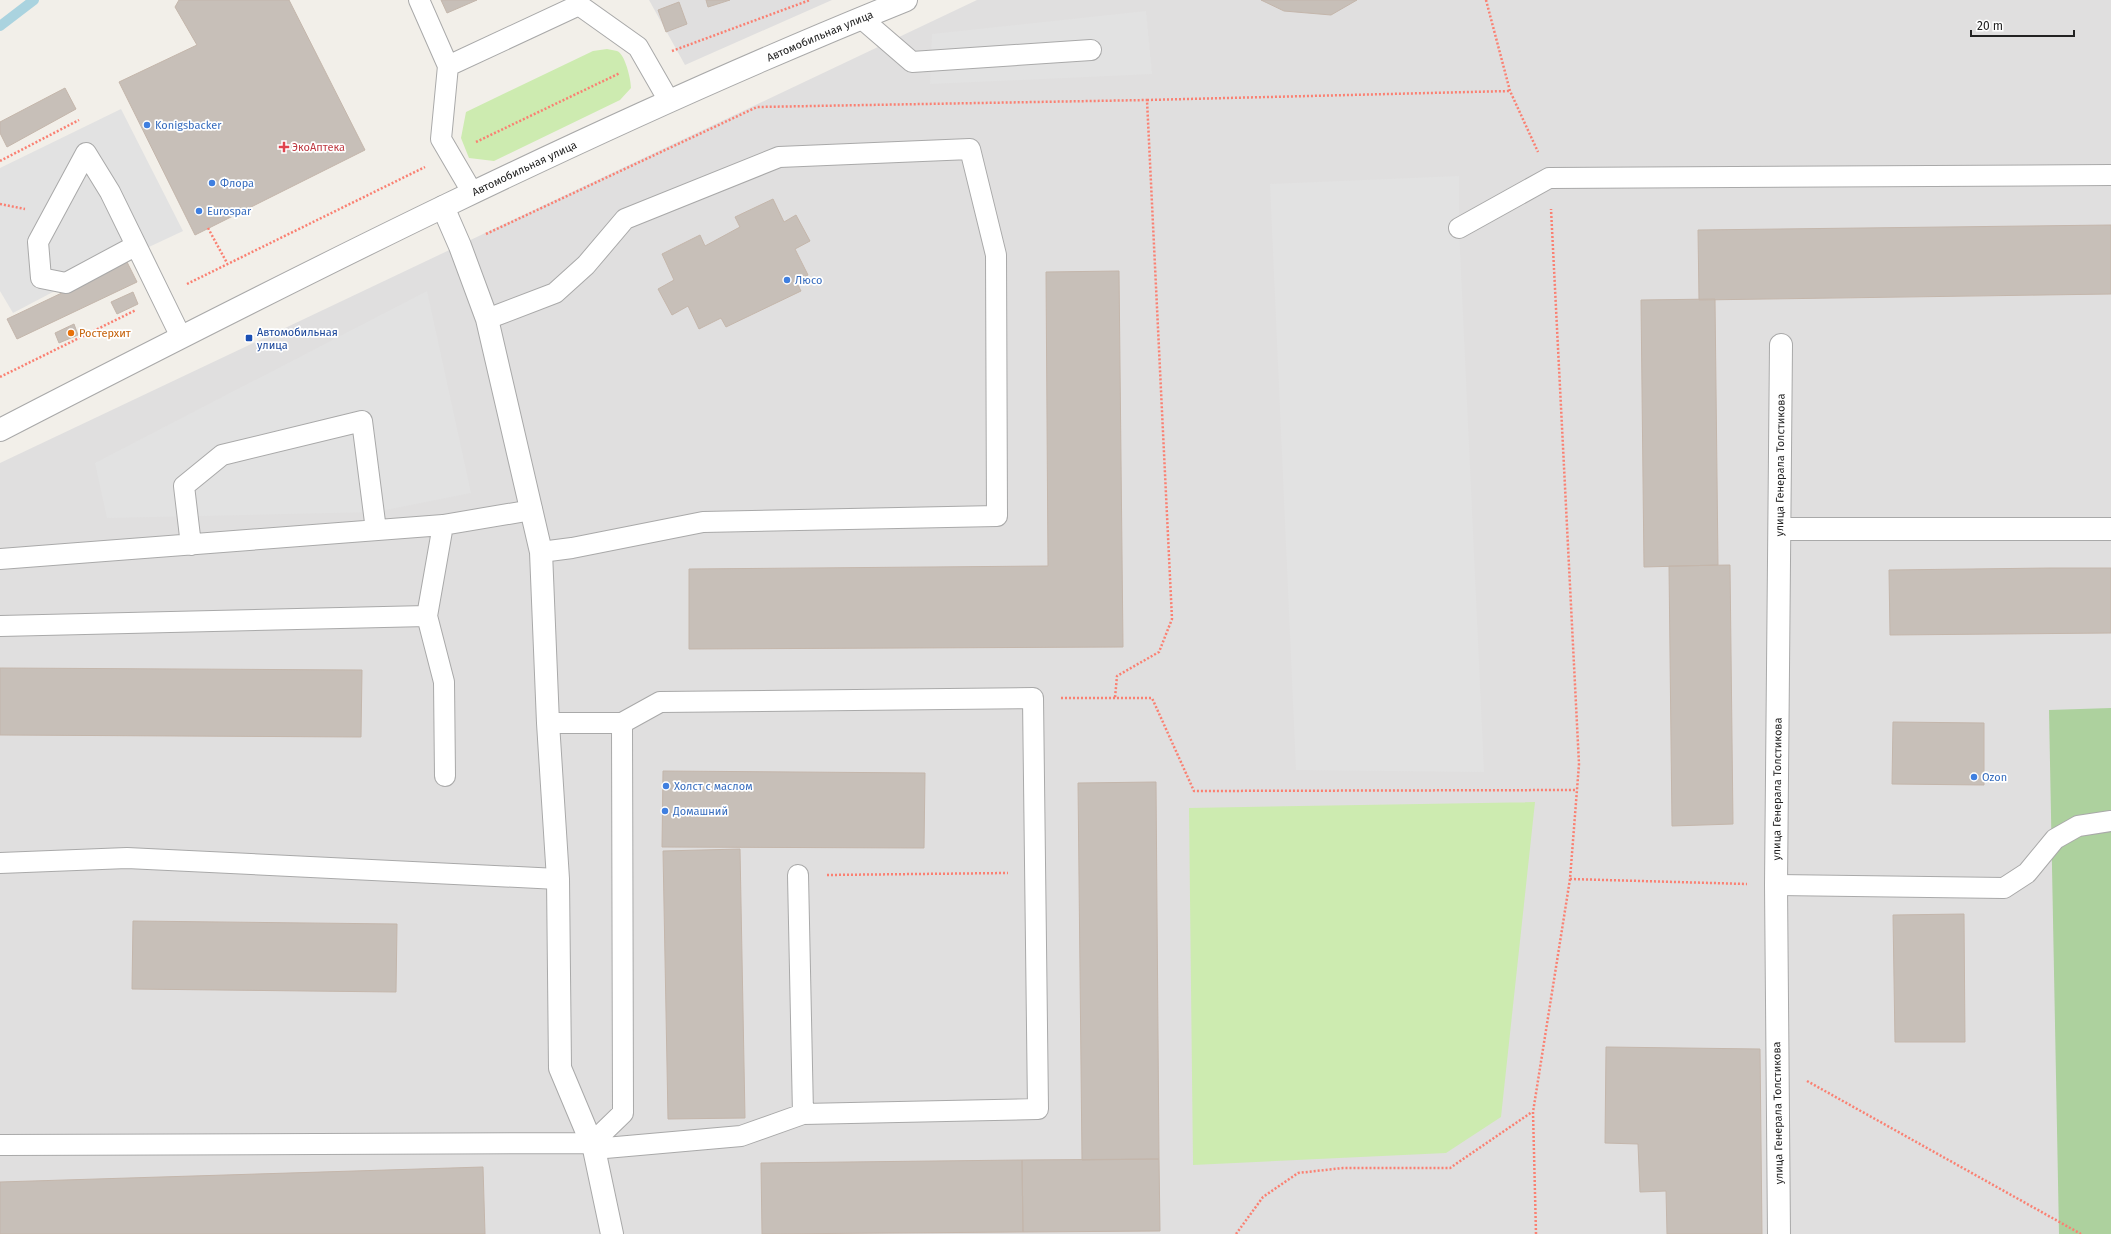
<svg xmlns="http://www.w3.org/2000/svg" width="2111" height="1234" viewBox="0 0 2111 1234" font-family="'Fira Sans',sans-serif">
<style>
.residential{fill:#e0dfdf}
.grass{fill:#cdebb0}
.forest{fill:#add19e}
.parking{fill:#e2e2e2}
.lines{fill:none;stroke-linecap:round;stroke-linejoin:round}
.stream{stroke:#aad3df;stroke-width:10}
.building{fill:#c7bfb8;stroke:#c4b6ab}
.service-casing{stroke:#a9a9a9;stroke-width:22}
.minor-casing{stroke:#a9a9a9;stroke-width:24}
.tertiary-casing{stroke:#a9a9a9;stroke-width:24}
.path{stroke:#fa8072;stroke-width:2.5;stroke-dasharray:2 2;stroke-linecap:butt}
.service{stroke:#fff;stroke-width:20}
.minor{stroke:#fff;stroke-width:22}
.tertiary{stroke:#fff;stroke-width:22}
.shop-dot{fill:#3f7fe0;stroke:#fff;stroke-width:1.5}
.health-dot{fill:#e0444e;stroke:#fff;stroke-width:1.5}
.food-dot{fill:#e8710a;stroke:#fff;stroke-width:1.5}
.transit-dot{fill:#1a4fb4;stroke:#fff;stroke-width:1.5}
.labels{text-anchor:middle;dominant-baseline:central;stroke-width:3.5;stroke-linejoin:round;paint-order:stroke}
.street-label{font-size:11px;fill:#222;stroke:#fff}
.shop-label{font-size:11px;fill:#366cbe;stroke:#fff;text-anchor:start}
.health-label{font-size:11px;fill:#be3a42;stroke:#fff;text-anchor:start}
.transit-label{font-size:11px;fill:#164399;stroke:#fff;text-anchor:start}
.food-label{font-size:11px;fill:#c56008;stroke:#fff;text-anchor:start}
</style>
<rect width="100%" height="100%" fill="#f2efe9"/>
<path class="residential" d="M649 0H832L685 65Z
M977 0H2111V1234H0V463Z"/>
<path class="grass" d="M607 49C610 50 614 50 617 51 625 54 631 79 631 88L620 100 494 161 469 158 461 138 466 112 593 51Z
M1535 802 1501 1117 1446 1153 1193 1165 1189 808Z"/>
<path class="forest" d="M2111 708V1234H2059L2049 710Z"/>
<path class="parking" d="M1146 11 1152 74 930 84 932 34Z
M121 109 183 231 51 293 13 313 0 291V168Z
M1459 176V228L1484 772 1296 770 1270 184Z
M427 291 471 493 376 512 107 518 95 463Z"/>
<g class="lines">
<path class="stream" d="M0 26 34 0"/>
</g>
<path class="building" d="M179 0H289L365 150 195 235 119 82 197 45 175 7Z
M441 0H477L447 13Z
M706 0H730L708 7Z
M1261 0H1357L1331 15 1284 11Z
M679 2 687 24 666 32 658 10Z
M65 88 76 109 7 147 0 133V122Z
M773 199 784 222 796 215 810 241 795 249 808 275 796 281 801 291 726 327 721 318 699 329 688 306 672 315 658 289 674 280 662 254 700 235 705 246 740 227 735 217Z
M2111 225V294L1699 300 1698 230Z
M127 262 137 282 17 339 7 319Z
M1119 271 1123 647 689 649V569L1048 566 1046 272Z
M133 292 138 304 117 314 111 302Z
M1715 299 1718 565 1644 567 1641 300Z
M74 324 78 335 59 343 55 333Z
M1730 565 1733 824 1672 826 1669 566Z
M2051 568H2111V633L1890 635 1889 570Z
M0 668 362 670 361 737 0 735Z
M1893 722 1984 723V785L1892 784Z
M663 771 925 773 924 848 662 847Z
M1156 782 1159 1159 1082 1160 1078 783Z
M740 849 745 1118 668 1119 663 851Z
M1964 914 1965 1042H1895L1893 915Z
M133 921 397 924 396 992 132 989Z
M1606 1047 1760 1049 1762 1234H1667L1666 1191 1640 1192 1638 1144 1605 1143Z
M1159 1159 1160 1231 1023 1232 1022 1160Z
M1022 1160 1023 1232 762 1234 761 1163Z
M483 1167 485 1234H0V1182Z"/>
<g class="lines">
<g class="service-casing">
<path id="service" d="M419 0 448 66
M861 18 912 62 1091 50
M472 192 441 139 448 66 579 5 638 47 669 101
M1459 228 1549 178 2111 175
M135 246 66 283 41 278 38 242 86 153 110 192 181 337
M487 319 555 293 586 265 625 219 779 157 970 149 996 255 997 516 703 522 572 548 541 552
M191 545 184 486 222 455 362 421 376 530
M0 559 443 525 532 510
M427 616 444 682 445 776
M0 626 427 616 443 525
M548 723H622L660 702 1033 698 1038 1109 803 1114 741 1136 594 1149
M0 863 127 858 558 879
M798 875 803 1114
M1776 885 2004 888 2027 873 2055 839 2078 826 2111 821
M0 1145 592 1143 623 1113 622 723"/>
</g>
<g class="minor-casing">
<g id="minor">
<path d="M443 207 460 246 487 319 541 552 548 723 558 879 560 1068 594 1149 612 1234"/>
<path d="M1780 529H2111"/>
<path id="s1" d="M1779 1234 1776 885 1781 345"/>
</g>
</g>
<g class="tertiary-casing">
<g id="tertiary">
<path id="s2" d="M0 430C297 277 596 125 906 0"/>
</g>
</g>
<path class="path" d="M1486 0 1510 91 1538 152
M672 51 810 0
M1147 100 1510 91
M476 142 620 73
M0 161 79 120
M0 204 25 209
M208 228 227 263
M486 234 757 107 1147 100 1172 619 1159 652 1117 676 1115 698
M187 284 425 167
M0 377 136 310
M1061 698H1152L1194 791 1577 790
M827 875 1008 873
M1570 879 1747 884
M1807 1081 2081 1234
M1236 1234 1263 1197 1298 1173 1343 1168H1450L1532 1112
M1536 1234 1533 1112 1570 879 1579 764 1551 209"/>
<use href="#service" class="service"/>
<use href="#minor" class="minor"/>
<use href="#tertiary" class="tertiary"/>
</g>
<g class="shop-dot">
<circle cx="147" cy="125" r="4"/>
<circle cx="212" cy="183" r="4"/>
<circle cx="199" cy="211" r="4"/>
<circle cx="787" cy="280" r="4"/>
<circle cx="1974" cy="777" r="4"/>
<circle cx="666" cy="786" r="4"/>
<circle cx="665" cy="811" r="4"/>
</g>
<path class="health-dot" d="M282 141h4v4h4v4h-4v4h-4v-4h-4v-4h4z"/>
<circle class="food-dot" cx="71" cy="333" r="4"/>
<rect class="transit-dot" x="245" y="334" width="8" height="8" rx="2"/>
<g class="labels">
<g class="street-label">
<text stroke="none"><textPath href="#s2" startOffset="910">Автомобильная улица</textPath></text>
<text stroke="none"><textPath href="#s2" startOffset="586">Автомобильная улица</textPath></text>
<text stroke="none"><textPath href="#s1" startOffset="769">улица Генерала Толстикова</textPath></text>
<text stroke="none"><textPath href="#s1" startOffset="445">улица Генерала Толстикова</textPath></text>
<text transform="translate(1778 1113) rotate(-91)">улица Генерала Толстикова</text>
</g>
<g class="shop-label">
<text x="155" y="125">Konigsbacker</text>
<text x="220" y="183">Флора</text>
<text x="207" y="211">Eurospar</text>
<text x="795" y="280">Люсо</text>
<text x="1982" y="777">Ozon</text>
<text x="674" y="786">Холст с маслом</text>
<text x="673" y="811">Домашний</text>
</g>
<g class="health-label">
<text x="292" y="147">ЭкоАптека</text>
</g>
<g class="transit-label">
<text x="257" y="332">Автомобильная<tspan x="257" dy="13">улица</tspan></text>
</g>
<g class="food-label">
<text x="79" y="333">Ростерхит</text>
</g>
</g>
<path d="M1971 30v6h103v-6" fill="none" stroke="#222222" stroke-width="2"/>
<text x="1977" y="30" font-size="12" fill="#222222" stroke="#ffffff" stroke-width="3" paint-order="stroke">20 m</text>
</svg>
